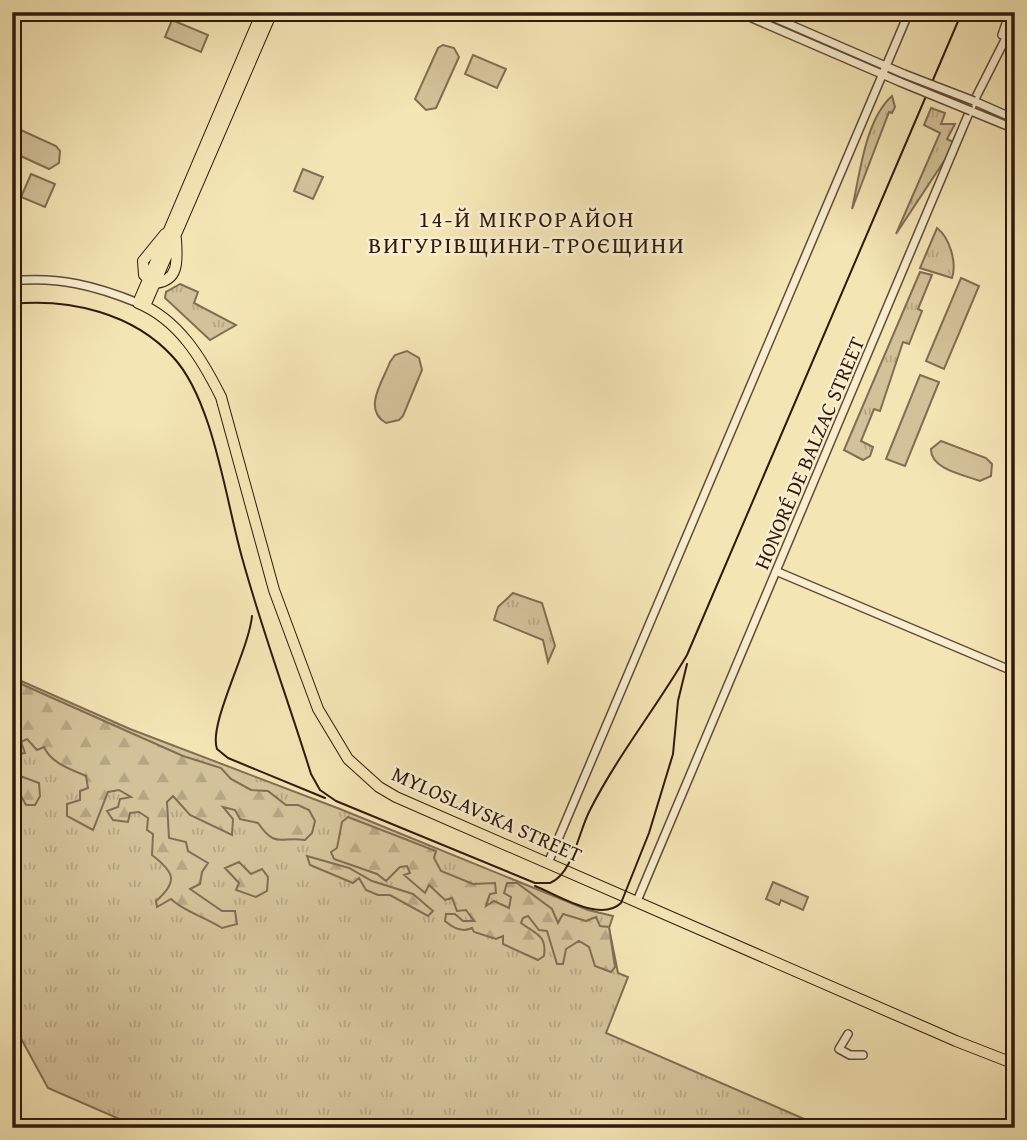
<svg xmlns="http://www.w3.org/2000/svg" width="1027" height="1140" viewBox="0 0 1027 1140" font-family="'Gentium Book Plus',serif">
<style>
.grass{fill:url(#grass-tufts);stroke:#816e54;stroke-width:2}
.forest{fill:url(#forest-firs);stroke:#816e54;stroke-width:2}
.park{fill:#d3c299;stroke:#816e54;stroke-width:2}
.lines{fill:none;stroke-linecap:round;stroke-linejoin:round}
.minor-casing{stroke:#604c38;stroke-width:10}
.major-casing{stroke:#2f190e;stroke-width:12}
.minor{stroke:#f8eecf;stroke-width:7}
.major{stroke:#f4e5b5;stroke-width:10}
.tram{stroke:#2f190e;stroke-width:2}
.minor-bridge-casing{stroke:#604c38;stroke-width:10;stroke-linecap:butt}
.minor-bridge{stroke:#f8eecf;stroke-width:7}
.labels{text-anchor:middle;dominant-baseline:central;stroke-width:5;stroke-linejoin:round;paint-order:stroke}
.street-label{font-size:21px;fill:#2f190e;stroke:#f8eecf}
.neighbourhood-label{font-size:23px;letter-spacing:2px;fill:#2f190e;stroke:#f8eecf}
</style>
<defs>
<pattern id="grass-tufts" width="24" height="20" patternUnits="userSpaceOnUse" patternTransform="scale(1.75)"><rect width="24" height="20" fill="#d3c299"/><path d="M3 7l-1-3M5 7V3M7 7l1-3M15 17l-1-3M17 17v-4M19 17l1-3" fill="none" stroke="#b5a683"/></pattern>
<pattern id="forest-firs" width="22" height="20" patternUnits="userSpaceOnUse" patternTransform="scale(1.75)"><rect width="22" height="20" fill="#d3c299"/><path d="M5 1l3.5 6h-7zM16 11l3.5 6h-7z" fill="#b5a683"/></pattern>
</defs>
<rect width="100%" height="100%" fill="#f4e5b5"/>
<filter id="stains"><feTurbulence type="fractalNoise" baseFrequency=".00286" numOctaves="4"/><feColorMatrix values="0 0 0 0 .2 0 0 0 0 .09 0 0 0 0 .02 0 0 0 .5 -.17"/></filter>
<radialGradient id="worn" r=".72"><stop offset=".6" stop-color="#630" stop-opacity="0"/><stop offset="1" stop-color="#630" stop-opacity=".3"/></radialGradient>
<path class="grass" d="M892 96 895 107 892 113 889 112 852 209C860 174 865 120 892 96Z
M931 108 945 113 941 124H955L947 139 953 142 946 158 896 234 940 133 924 125Z
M937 228C950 238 957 263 952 278L920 268Z
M920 272 932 275 918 309 922 311 909 344 903 342 880 411 874 409 861 441 873 447 870 456 863 460 844 450Z
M180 284 198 292 194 303 236 325 210 340 165 298 166 292Z
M513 593 542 603 555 646 548 662 543 640 494 620 498 607Z
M12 677 130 729 340 809 588 910 613 916 609 928 618 973 628 977 606 1033 825 1128H140L48 1088 12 1022Z"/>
<path class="forest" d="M12 680 183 756 221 768 231 779 251 790 268 791 286 805H298L309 810 315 821 312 833 305 840C280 836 276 849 258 823L240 819 235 810 223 807 233 819 232 835 190 815 173 796 167 802 169 838 186 842 188 851 208 863 202 872 200 884 190 889 222 911H235L237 924 222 928C207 918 183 911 171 899L157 907 156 901C179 881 174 872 152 855L153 834 147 830 148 818 139 812 130 813 128 822 113 820 107 811 118 807 120 799 131 797 119 790 108 792 93 830 67 816V804L80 800V791L88 788 86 776C70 769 51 763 44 747L37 750 27 739 21 742 25 753 12 755Z
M12 773 39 783 40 796 35 805H26L20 794 12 793Z
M348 817 436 851 434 858 441 871 473 884 495 883 496 893 490 894 486 906 494 901 509 908 511 897 504 893 507 883H517L552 909 558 923 563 914 586 921 596 917 600 926 609 927 615 967 611 972 595 966 589 947 579 941 566 949 563 964H557L547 931 539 930 528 916 523 918 521 923C536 934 547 935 544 956L538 960 503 944V936L496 939 474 932 472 928C462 933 453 928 445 921L446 914H455L463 921H474L466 910 457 911 452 898 445 900 429 885 425 893 404 875 410 873 407 866 400 867 386 881 377 874 334 859 331 852 337 848 342 822Z
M307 856 349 868 372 881 413 894 433 911 428 916 390 895H378L366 890 359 878 353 883 310 865Z
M239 862 251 874 262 869 268 877 267 891 256 897 236 890 239 883 225 868Z"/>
<path class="park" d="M172 20 208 35 201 52 165 37Z
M443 45 454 48 459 57 436 108 426 110 415 99 438 48Z
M473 55 506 69 497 88 465 74Z
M12 126 56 146 60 151 59 163 49 169 12 152Z
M303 169 323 177 313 199 294 191Z
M31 174 55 184 45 207 21 197Z
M961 278 979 286 944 369 926 361Z
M407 351 419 358 422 370 403 416 399 420 386 423C362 409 383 381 390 362L395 355Z
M920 375 939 382 905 466 886 459Z
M941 441 986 458 992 464 991 476 980 481C964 475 930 469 931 449Z
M773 882 808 897 803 910 781 900 779 905 766 899Z"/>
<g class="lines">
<g class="minor-casing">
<path id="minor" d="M738 12 900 82
M761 12 904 74
M1002 35 1010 12
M974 101 1015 119
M971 111 1015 129
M12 281C58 276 96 286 138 303
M778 572 1015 672
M548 863 909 12
M637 901 974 101 1015 20
M848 1034 839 1049 850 1055H863"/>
</g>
<g class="major-casing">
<path id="major" d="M262 12 138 303C179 320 202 359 221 397L274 590 318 709 348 759 379 787 396 797 956 1041 1015 1064
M165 234 143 261 144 275 156 283C180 280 177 259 176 239
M145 306 272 12"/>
</g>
<use href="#minor" class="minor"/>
<use href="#major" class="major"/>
<path class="tram" d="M12 304C69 298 133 313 173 357 214 401 226 503 243 561 263 633 289 703 311 774L320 790 336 801 535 883H550C573 874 579 830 590 810 618 755 656 708 687 655L962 12
M252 616C249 650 208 724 217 749L228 758 325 798
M535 886C558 895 600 923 621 903L649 833 673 754 678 701 687 664"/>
<g class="minor-bridge-casing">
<path id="minor-bridge" d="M904 74 974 101
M900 82 971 111"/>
</g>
<use href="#minor-bridge" class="minor-bridge"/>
</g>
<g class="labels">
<g class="street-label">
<text transform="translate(809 453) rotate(-67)">HONORÉ DE BALZAC STREET</text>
<text transform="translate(487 814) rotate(24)">MYLOSLAVSKA STREET</text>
</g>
<g class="neighbourhood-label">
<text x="527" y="218">14-Й МІКРОРАЙОН<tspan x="527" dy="26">ВИГУРІВЩИНИ-ТРОЄЩИНИ</tspan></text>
</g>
</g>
<rect width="1027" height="1140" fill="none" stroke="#f4e5b5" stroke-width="42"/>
<rect x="14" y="14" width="999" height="1112" fill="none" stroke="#2f190e" stroke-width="3.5"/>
<rect x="21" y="21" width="985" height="1098" fill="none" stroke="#2f190e" stroke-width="2"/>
<rect width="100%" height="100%" filter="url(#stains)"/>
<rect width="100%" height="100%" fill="url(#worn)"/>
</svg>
